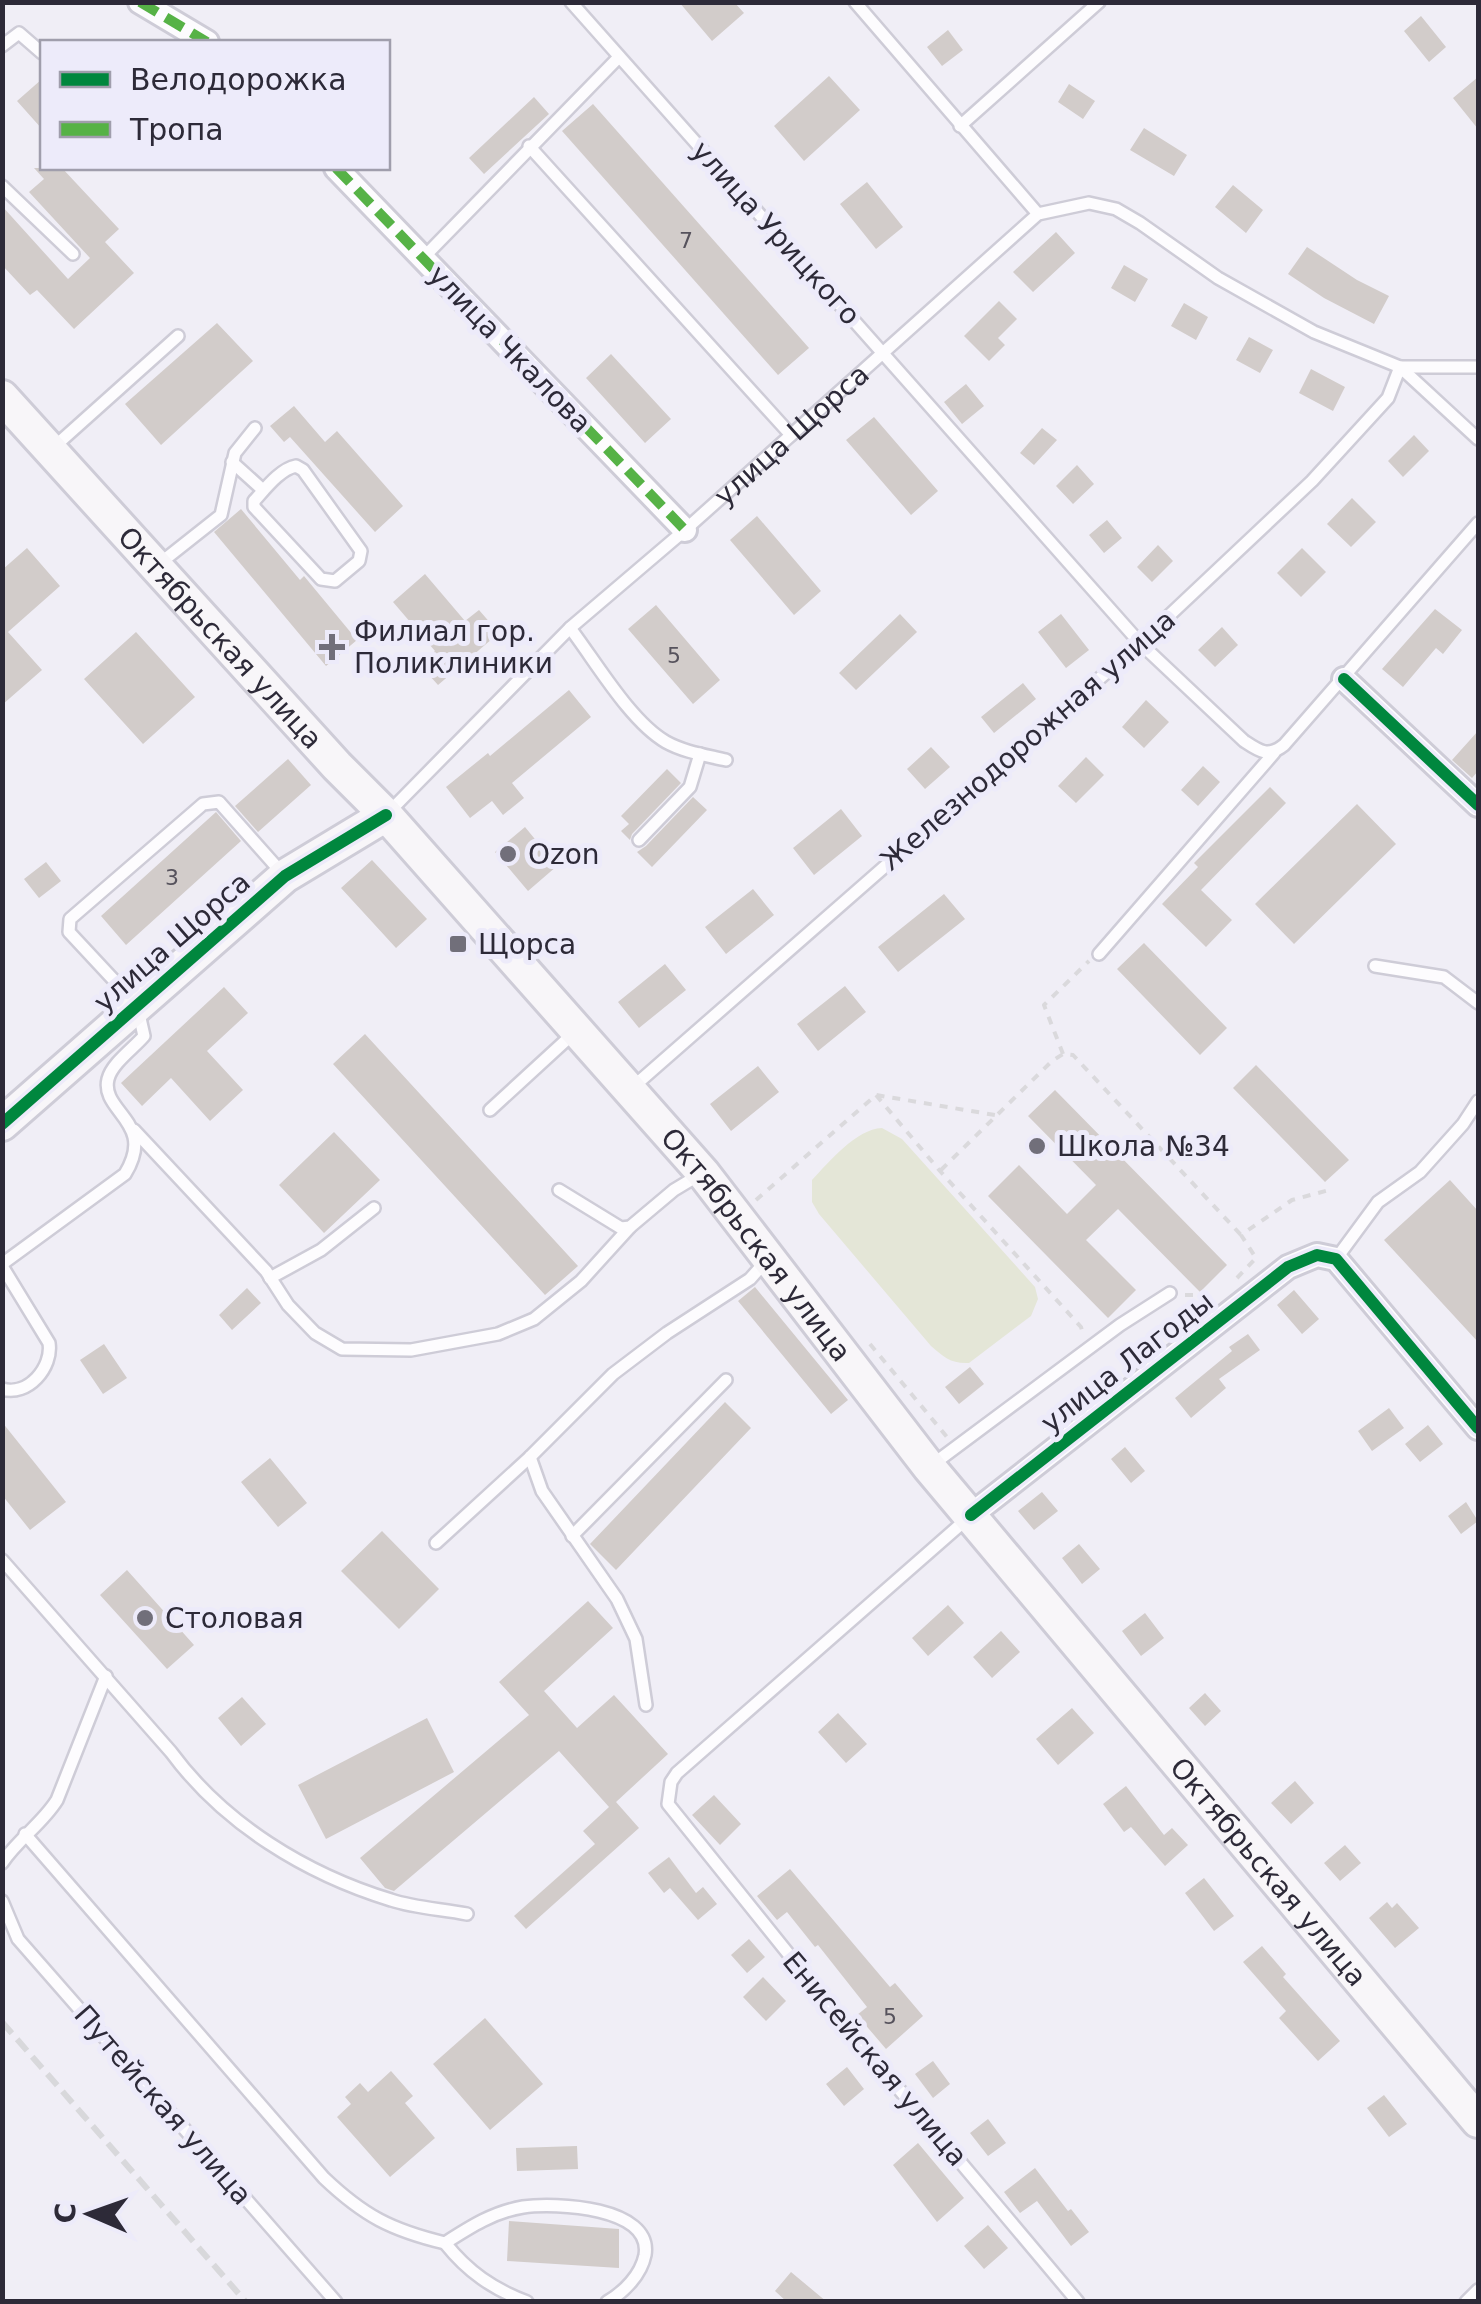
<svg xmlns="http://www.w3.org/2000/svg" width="1481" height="2304" viewBox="0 0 1481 2304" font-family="'DejaVu Sans',sans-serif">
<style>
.green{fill:#e4e6d7}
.building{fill:#d2ccca}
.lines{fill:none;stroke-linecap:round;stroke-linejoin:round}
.lane-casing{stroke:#ceccd7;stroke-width:16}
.street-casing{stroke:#ceccd7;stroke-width:28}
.secondary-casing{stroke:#ceccd7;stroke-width:38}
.path{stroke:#dad9dc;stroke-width:4;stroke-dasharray:8 8;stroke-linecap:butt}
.lane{stroke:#fdfcfe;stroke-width:11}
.street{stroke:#fdfcfe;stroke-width:22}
.secondary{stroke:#f8f6f9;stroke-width:32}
.rail{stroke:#d8d8db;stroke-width:6;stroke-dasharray:15 8;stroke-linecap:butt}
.quiet{stroke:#56b246;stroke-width:10;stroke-dasharray:20 10;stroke-linecap:butt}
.cycleway-casing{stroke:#edebfa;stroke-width:19}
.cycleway{stroke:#00873e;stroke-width:12}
.poi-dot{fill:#716f7a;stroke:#edebfa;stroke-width:4}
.labels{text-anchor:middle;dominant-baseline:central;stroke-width:10;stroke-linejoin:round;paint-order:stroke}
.number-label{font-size:22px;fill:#56525c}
.street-label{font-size:28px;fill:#2d2a38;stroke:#edebfa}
.poi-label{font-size:28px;fill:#2d2a38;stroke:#edebfa;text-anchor:start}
</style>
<rect width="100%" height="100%" fill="#f0eef6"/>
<path class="green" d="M882 1128 902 1139 1035 1287 1038 1299 1031 1316 969 1363C951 1364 944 1357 931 1346L819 1214 812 1202V1180C829 1162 856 1129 882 1128Z"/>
<path class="building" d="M679 2H734L744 13 712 41Z
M1421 16 1446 47 1429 62 1404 31Z
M948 30 963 50 942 66 927 47Z
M829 76 860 110 804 161 774 126Z
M1478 77V129L1453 98Z
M42 79V129L17 101Z
M1069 84 1095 101 1083 119 1058 102Z
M534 97 549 114 484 174 469 158Z
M593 104 809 348 778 375 562 131Z
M1144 128 1187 155 1174 176 1130 150Z
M34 168H62L119 229 105 242 134 273 74 329 37 290 30 295 2 265V206L68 279 90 258 29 192 44 179Z
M867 182 903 227 876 249 840 204Z
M1233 185 1263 210 1246 233 1215 207Z
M1056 232 1075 253 1033 292 1013 272Z
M1307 247 1357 280 1389 296 1374 324 1324 298 1288 274Z
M1124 265 1148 279 1135 302 1111 288Z
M999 301 1017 319 998 338 1005 345 989 361 964 336Z
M1184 303 1208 317 1196 340 1171 326Z
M217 323 253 361 161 445 125 404Z
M1249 337 1273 350 1260 373 1236 360Z
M611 354 671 419 645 443 586 378Z
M1311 369 1345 387 1333 411 1299 393Z
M966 384 984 406 962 424 944 402Z
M294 406 325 442 337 431 403 506 375 532 290 437 284 442 270 426Z
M874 417 938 491 911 515 846 440Z
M1042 428 1057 440 1034 465 1020 453Z
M1414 435 1429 451 1403 477 1388 461Z
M1077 465 1094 484 1073 504 1056 486Z
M1352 498 1376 522 1351 547 1327 524Z
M241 509 300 580 304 576 357 640 326 666 214 532Z
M757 516 821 591 794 615 730 540Z
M1107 520 1122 538 1104 553 1089 535Z
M1158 545 1173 561 1152 582 1137 567Z
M27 548 60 586 8 632 42 670 2 705V570Z
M1302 548 1326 572 1301 597 1277 573Z
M425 574 465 621 479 610 499 633 438 685 420 665 435 651 393 602Z
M656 605 720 680 693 704 628 629Z
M1435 609 1462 630 1443 654 1436 648 1403 687 1382 669Z
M900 614 917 632 856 690 839 673Z
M1061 614 1089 650 1066 668 1038 632Z
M1222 627 1238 645 1215 667 1198 650Z
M136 632 195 697 143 744 84 679Z
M1023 683 1036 699 994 733 981 717Z
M569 690 591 717 512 783 524 798 503 815 492 801 470 818 446 787 488 753 490 756Z
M1146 700 1169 722 1144 748 1122 727Z
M1478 731V771L1472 778 1452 760Z
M931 747 950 767 925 789 907 769Z
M1086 757 1104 775 1076 803 1058 786Z
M288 759 311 785 258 832 235 806Z
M1203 766 1220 782 1198 806 1181 790Z
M667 769 681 783 632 834 630 840 621 831 629 824 621 816Z
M1270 787 1286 803 1201 890 1232 920 1206 947 1162 904 1198 867 1194 863Z
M693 797 707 810 652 867 637 852 646 846Z
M1357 804 1396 844 1294 944 1255 904Z
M841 809 862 836 814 875 793 848Z
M216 812 241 841 126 945 101 916Z
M525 827 557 866 528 891 495 852Z
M372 860 427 919 396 948 341 888Z
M46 862 61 881 39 898 24 879Z
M753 889 774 915 726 954 705 927Z
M944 894 965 919 898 972 878 947Z
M1144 943 1227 1028 1200 1055 1117 969Z
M665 964 686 990 639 1028 618 1002Z
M845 986 866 1012 818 1051 797 1024Z
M224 987 248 1013 207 1051 243 1090 210 1121 171 1078 142 1106 121 1083Z
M365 1034 578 1266 545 1295 333 1064Z
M1256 1065 1349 1160 1325 1182 1233 1088Z
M758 1066 779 1092 731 1131 710 1104Z
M1055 1090 1227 1265 1200 1292 1118 1209 1086 1240 1136 1290 1108 1318 988 1196 1019 1165 1067 1214 1096 1185 1028 1116Z
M334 1132 380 1180 324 1233 279 1185Z
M1450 1180 1478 1211V1342L1384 1240Z
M755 1287 848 1400 831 1414 738 1301Z
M247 1288 261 1303 232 1330 219 1315Z
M1294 1290 1319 1319 1302 1334 1277 1305Z
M1248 1334 1260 1350 1219 1379 1226 1388 1191 1418 1175 1398 1232 1351 1229 1347Z
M104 1344 127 1378 103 1394 80 1360Z
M970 1367 984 1384 959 1404 945 1387Z
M725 1402 751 1428 616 1570 590 1544Z
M1389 1408 1404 1428 1372 1451 1358 1431Z
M2 1422 66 1502 30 1530 2 1495Z
M1428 1425 1443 1444 1420 1462 1405 1444Z
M1125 1447 1145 1471 1131 1483 1111 1459Z
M270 1458 307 1503 278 1527 241 1482Z
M1042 1492 1058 1511 1034 1530 1018 1511Z
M1466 1502 1478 1521 1461 1534 1448 1516Z
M382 1531 439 1589 399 1629 341 1571Z
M1079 1544 1100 1569 1082 1584 1062 1558Z
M127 1570 194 1645 167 1669 100 1595Z
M588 1601 613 1628 544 1691 577 1728 614 1695 668 1754 616 1802 639 1828 526 1929 514 1916 595 1844 583 1831 609 1807 559 1751 394 1891 385 1888 360 1858 529 1715 499 1682Z
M948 1605 964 1623 928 1656 912 1638Z
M1145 1613 1164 1638 1141 1656 1122 1631Z
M1001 1631 1020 1652 992 1678 973 1657Z
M1205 1693 1221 1711 1205 1726 1189 1708Z
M242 1697 266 1724 241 1746 218 1718Z
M1072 1708 1094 1733 1058 1765 1036 1739Z
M838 1713 867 1744 846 1763 818 1732Z
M427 1718 454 1772 326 1839 298 1785Z
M1295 1781 1314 1803 1291 1824 1271 1803Z
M1126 1786 1164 1835 1172 1828 1188 1845 1165 1866 1131 1827 1124 1832 1103 1804Z
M714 1795 741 1824 720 1845 692 1815Z
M1345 1845 1361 1863 1340 1881 1324 1863Z
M669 1857 696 1893 703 1887 717 1904 698 1920 670 1888 664 1893 648 1873Z
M790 1869 890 1987 895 1983 923 2016 886 2049 857 2015 867 2007 818 1945 815 1947 787 1912 777 1920 757 1896Z
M1204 1878 1234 1916 1214 1931 1185 1893Z
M1387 1902 1392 1908 1397 1903 1419 1928 1395 1948 1369 1918Z
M749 1939 765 1957 747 1973 731 1955Z
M1262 1946 1286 1974 1283 1977 1340 2041 1318 2061 1279 2018 1286 2011 1243 1962Z
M763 1977 786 2001 766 2021 743 1997Z
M485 2018 543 2084 490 2130 433 2064Z
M933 2061 950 2084 933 2098 915 2074Z
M847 2067 864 2089 844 2106 826 2084Z
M391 2071 413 2096 405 2103 435 2138 390 2177 337 2117 351 2104 345 2097 360 2083 368 2092Z
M1384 2095 1407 2124 1389 2137 1367 2108Z
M988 2119 1006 2143 988 2156 970 2133Z
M918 2143 964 2198 937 2222 893 2165Z
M577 2146 578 2169 517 2171 516 2148Z
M1035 2168 1068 2211 1071 2209 1089 2232 1071 2246 1037 2201 1020 2213 1004 2192Z
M509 2221 619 2229V2268L507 2261Z
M988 2225 1008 2248 984 2269 964 2246Z
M791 2272 827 2302H787L775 2291Z"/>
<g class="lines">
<g class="lane-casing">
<g id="lane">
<path d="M571 2 1140 643 1244 741C1259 751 1268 758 1284 745L1478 523"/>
<path d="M855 2 1038 214"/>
<path d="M2 46 19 33 42 53"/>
<path d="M960 126 1099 2"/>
<path d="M529 146 791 435"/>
<path d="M2 186 73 254"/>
<path d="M423 258 619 57"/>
<path d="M54 447 178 336"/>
<path d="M232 462 263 490"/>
<path d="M296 466 303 470 361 551 359 561 335 581 321 579 254 507V501C265 489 280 469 296 466Z"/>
<path d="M159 564 221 515 235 453 255 428"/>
<path d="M570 628C596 662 630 721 666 742 684 752 705 755 726 760"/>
<path id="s1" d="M389 812 570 628 685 530 1038 214 1089 203 1116 209 1140 223 1218 278 1314 332 1400 367H1478"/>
<path d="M639 840 690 787 700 754"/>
<path d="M1099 954 1274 753"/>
<path d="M1375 966 1444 977 1478 1003"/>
<path d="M633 1087 1140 643 1312 481 1388 398 1400 367 1478 439"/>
<path d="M490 1110 575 1032"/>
<path d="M134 1130 266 1271 288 1305 315 1333 342 1349 411 1350 498 1334 534 1319 581 1281 630 1227"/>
<path d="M559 1190 621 1228 630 1227 674 1190 699 1175"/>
<path d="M1336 1259 1378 1202 1420 1172 1463 1124 1478 1101"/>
<path d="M2 1264 125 1174C157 1122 100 1112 108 1079 112 1063 134 1048 144 1036L137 1005 69 932 70 919 203 804 219 802 282 873"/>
<path d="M2 1266 49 1343C53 1367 28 1397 2 1389"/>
<path d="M270 1278 321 1250 374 1208"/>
<path d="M530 1457 542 1491 617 1599 636 1639 646 1705"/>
<path d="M932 1465 1120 1325 1170 1293"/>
<path d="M968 1518 677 1773 671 1782 668 1804 856 2038 1078 2302"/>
<path d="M572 1536 726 1380"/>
<path d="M436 1543 530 1457 613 1374 667 1333 750 1279 767 1260"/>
<path d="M2 1560 171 1752C224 1824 306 1874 391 1900 415 1908 442 1909 467 1914"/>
<path d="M25 1834 324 2178C364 2216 391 2230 445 2243 470 2227 493 2212 523 2207 555 2202 653 2207 645 2255 641 2275 624 2292 607 2302"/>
<path d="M2 1863C18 1839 42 1824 57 1800L106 1676"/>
<path d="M2 1901 18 1939 336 2302"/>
<path d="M445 2243C468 2272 493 2289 527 2302"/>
<path d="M1466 2302 1478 2290"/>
</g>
</g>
<g class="street-casing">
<path id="street" d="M140 2 207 42
M336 168 685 530
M1344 679 1478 805
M971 1515 1288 1267 1317 1255 1336 1259 1478 1428"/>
</g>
<g class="secondary-casing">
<g id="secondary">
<path id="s2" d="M2 397 337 766 386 815 703 1173 929 1467 1478 2121"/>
<path d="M2 1124 285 876 386 815"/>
</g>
</g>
<path class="path" d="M1063 1054 1044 1005 1089 961
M876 1095 940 1171 1081 1327 1083 1334
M941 1170 1052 1061 1063 1054 1073 1055 1241 1235
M756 1200 876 1095 995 1115
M1237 1278 1256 1258 1241 1235 1292 1200 1333 1189
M1185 1295H1215
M870 1344 947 1437"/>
<use href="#lane" class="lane"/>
<use href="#street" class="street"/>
<use href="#secondary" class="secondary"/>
<path class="rail" d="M2 2022 246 2302"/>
<path class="quiet" d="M140 2 207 42
M336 168 685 530"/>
<g class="cycleway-casing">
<path id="cycleway" d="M1344 679 1478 805
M2 1124 285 876 386 815
M971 1515 1288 1267 1317 1255 1336 1259 1478 1428"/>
</g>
<use href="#cycleway" class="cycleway"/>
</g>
<g class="poi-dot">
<path d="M327 632h10v10h10v10h-10v10h-10v-10h-10v-10h10z"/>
<circle cx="508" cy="854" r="10"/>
<rect x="448" y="934" width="20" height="20" rx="5"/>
<circle cx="1037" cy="1146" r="10"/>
<circle cx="145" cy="1618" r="10"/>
</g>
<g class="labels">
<g class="number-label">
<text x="686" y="240">7</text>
<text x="674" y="655">5</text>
<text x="172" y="877">3</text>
<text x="890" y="2016">5</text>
</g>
<g class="street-label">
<text transform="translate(776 233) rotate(48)">улица Урицкого</text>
<text transform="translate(510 349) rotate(46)">улица Чкалова</text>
<text stroke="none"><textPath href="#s1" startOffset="552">улица Щорса</textPath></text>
<text stroke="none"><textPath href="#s2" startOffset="325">Октябрьская улица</textPath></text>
<text transform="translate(1028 740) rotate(-41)">Железнодорожная улица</text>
<text transform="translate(172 942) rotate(-41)">улица Щорса</text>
<text stroke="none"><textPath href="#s2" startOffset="1135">Октябрьская улица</textPath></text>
<text transform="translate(1127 1362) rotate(-38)">улица Лагоды</text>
<text stroke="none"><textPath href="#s2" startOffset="1945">Октябрьская улица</textPath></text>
<text transform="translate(875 2059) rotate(50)">Енисейская улица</text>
<text transform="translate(163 2105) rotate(49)">Путейская улица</text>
</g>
<g class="poi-label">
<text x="354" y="631">Филиал гор.<tspan x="354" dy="32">Поликлиники</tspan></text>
<text x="528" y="854">Ozon</text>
<text x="478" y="944">Щорса</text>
<text x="1057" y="1146">Школа №34</text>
<text x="165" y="1618">Столовая</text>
</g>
</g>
<rect width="1481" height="2304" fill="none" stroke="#2d2a38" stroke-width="10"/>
<rect x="40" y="40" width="350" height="130" fill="#edebfa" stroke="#a09eac" stroke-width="2.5"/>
<rect x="60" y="72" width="50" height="15" fill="#00873e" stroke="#a09eac" stroke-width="2.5"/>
<text x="130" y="90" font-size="30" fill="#2d2a38">Велодорожка</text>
<rect x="60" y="122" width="50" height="15" fill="#56b246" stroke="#a09eac" stroke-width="2.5"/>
<text x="130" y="140" font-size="30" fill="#2d2a38">Тропа</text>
<g transform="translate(90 2214) rotate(272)" stroke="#edebfa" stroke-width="8" paint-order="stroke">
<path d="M0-8L18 38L0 25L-18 38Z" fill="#2d2a38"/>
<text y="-15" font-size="28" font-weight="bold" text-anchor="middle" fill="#2d2a38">С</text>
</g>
</svg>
